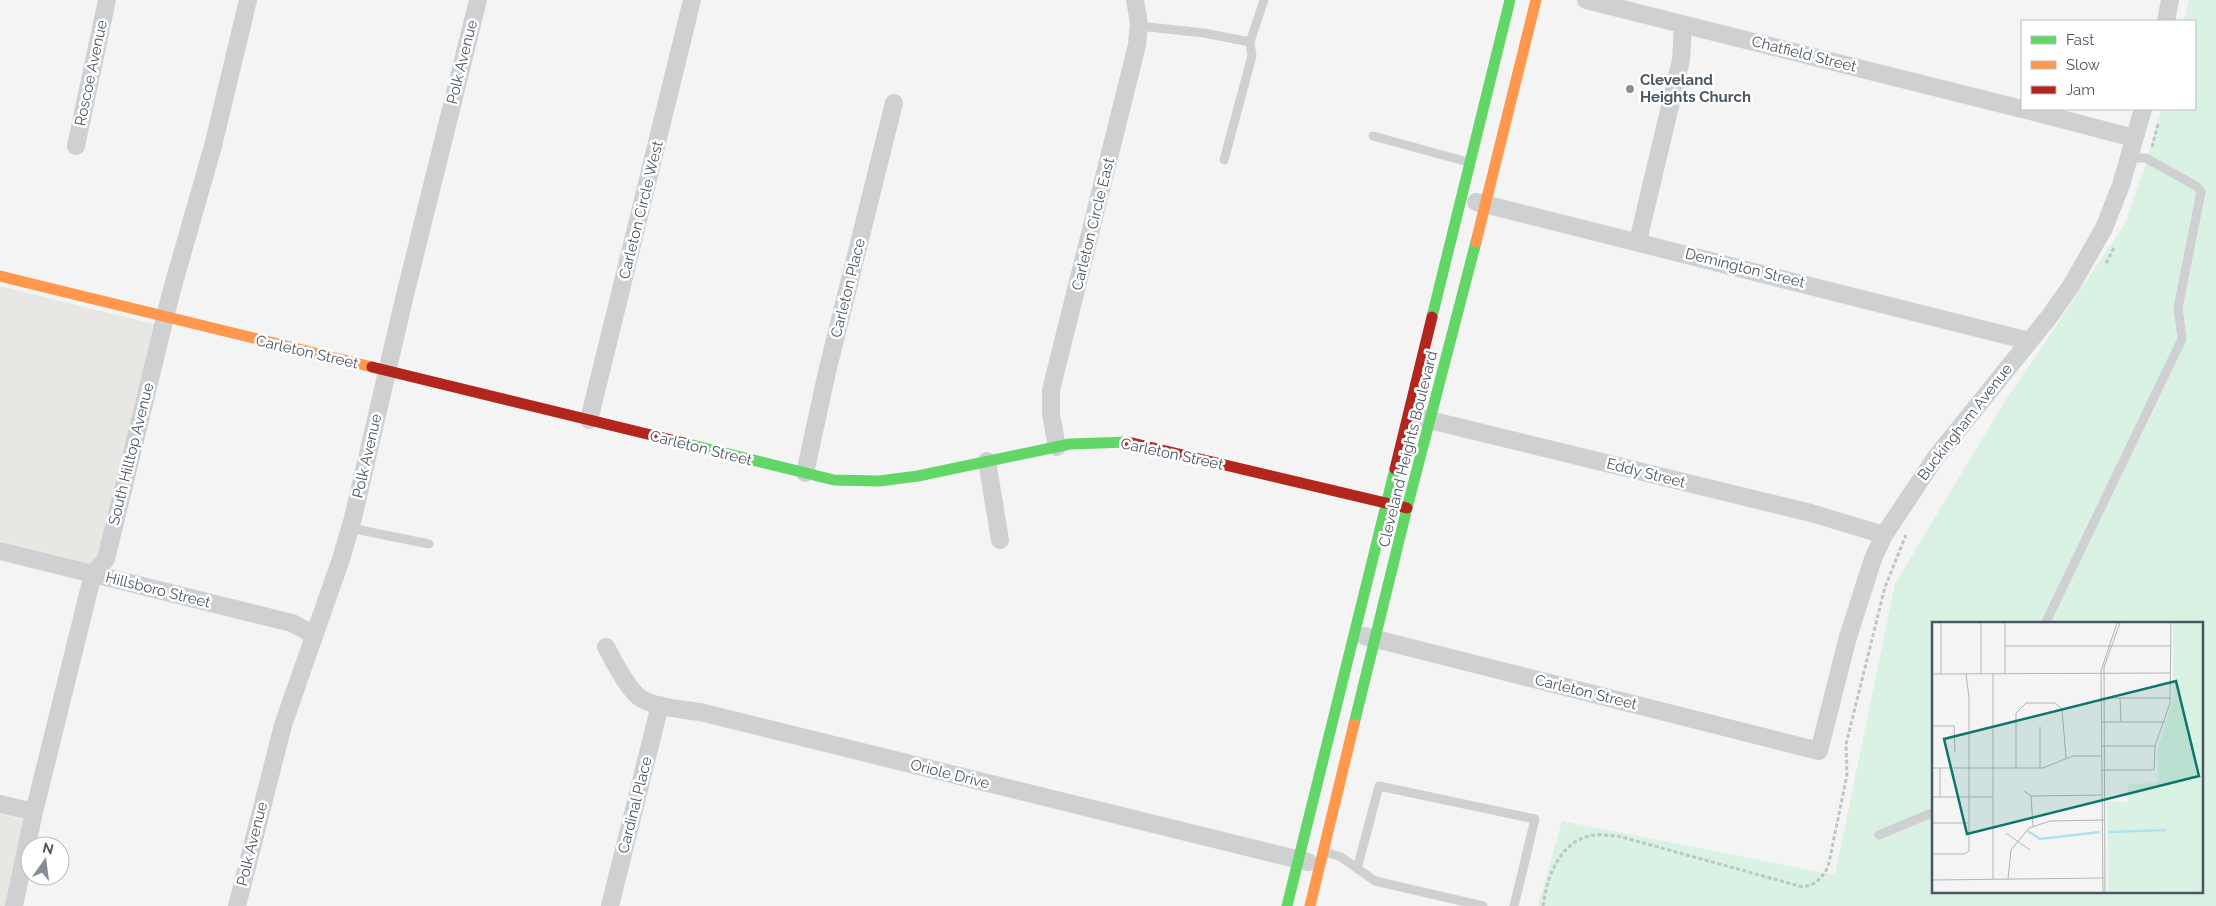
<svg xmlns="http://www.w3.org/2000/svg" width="2216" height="906" viewBox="0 0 2216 906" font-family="Raleway,sans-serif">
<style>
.commercial{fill:#e8e7e3}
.green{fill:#d9f2e3;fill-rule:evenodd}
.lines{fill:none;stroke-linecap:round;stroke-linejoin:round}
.path{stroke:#bcc7c4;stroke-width:3;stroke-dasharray:4 2.5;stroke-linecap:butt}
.lane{stroke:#ced0d2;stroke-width:9}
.street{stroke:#ced0d2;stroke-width:18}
.fast{stroke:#63d668;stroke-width:11}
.slow{stroke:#ff974d;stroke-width:11}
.jam{stroke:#b3261e;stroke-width:11}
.poi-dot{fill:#868d94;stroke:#fff;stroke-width:2}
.labels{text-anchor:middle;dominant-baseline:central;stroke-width:5;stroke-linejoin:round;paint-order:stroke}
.street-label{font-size:15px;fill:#4a5661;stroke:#fff}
.poi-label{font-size:15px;font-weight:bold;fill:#4a5661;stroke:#fff;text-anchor:start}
.inset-river{fill:none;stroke:#aee2f0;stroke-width:2.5}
.inset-road{fill:none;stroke:#b0b5b9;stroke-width:1}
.view{fill:#0f766e;fill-opacity:0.15;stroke:#0f766e;stroke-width:2.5}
.inset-edge{fill:none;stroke:#4a5661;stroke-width:2.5}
</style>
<rect width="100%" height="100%" fill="#f4f4f4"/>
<path class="commercial" d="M0 286 154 324 98 554 90 564 0 541Z
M0 814 24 820 5 906H0Z"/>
<path class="green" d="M2189 0H2216V906H1538L1562 821 1835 875 1895 584 2005 401 2125 224 2147 160 2161 109H2195V21H2184ZM1934 624H2202V892H1934Z"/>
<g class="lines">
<path class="path" d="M2152 147 2158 124
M2106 263 2115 246
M1543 906C1547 877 1560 839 1595 835 1602 834 1611 836 1618 836L1803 887C1817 884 1821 879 1828 867L1847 775 1846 744 1885 587 1906 535"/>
<path class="lane" d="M1139 26 1204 33 1250 42 1264 0
M1373 136 1468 162
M1224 160 1252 56 1250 42
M350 528 429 544
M2045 624 2182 339 2178 308 2201 192 2196 186 2146 158H2129
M1879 835 1934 812
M1325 852 1341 857 1375 881 1483 906
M1357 869 1379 786 1535 819 1514 906"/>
<path class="street" d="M1586 0 2022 109
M2166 21 2170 0
M2023 109 2134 138
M76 146 107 0
M1476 202 2029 341
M1638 241 1681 60 1683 24
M1421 418 1811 513 1884 535
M589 420 692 0
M1057 447 1051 414V390L1137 45 1139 23 1135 0
M987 461 1000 540
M805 473 827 372 894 103
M0 551 292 623 314 635
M1364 636 1819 751 1848 637 1873 559 1884 535 1936 457 2049 317 2071 286 2104 228 2121 185 2143 109
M606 647C614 661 628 691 642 699 658 708 681 709 700 712L1308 862
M0 804 34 812
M14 906 34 812 93 574 106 559 171 293 213 146 248 0
M237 906 283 725 341 559 353 518 405 295 478 0
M610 906 660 705"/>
<path class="fast" d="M1432 317 1510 0
M684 443 834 480 879 481 918 476 1070 444 1128 442
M1354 724 1407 508 1476 242
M1287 906 1395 469"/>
<path class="slow" d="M1476 242 1536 0
M0 276 372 367
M1310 906 1354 724"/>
<path class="jam" d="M372 367 684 443
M1128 442 1407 508
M1395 469 1432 317"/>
</g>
<circle class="poi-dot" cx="1630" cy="89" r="5"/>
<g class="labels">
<g class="street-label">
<text transform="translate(1804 54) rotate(14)">Chatfield Street</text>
<text transform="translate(462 62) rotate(-76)">Polk Avenue</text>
<text transform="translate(91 73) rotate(-78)">Roscoe Avenue</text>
<text transform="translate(641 210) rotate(-76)">Carleton Circle West</text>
<text transform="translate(1093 224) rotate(-76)">Carleton Circle East</text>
<text transform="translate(1745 268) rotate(14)">Demington Street</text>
<text transform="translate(848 288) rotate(-76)">Carleton Place</text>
<text transform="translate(307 352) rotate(13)">Carleton Street</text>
<text transform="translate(1965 422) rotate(-52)">Buckingham Avenue</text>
<text transform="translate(701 448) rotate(14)">Carleton Street</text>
<text transform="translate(1408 449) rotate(-76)">Cleveland Heights Boulevard</text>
<text transform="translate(131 454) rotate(-76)">South Hilltop Avenue</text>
<text transform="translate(1172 454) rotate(12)">Carleton Street</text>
<text transform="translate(367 456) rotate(-77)">Polk Avenue</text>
<text transform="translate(1646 473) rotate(14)">Eddy Street</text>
<text transform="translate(158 590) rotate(14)">Hillsboro Street</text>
<text transform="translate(1586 692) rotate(14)">Carleton Street</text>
<text transform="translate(950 774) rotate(14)">Oriole Drive</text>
<text transform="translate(635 805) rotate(-76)">Cardinal Place</text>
<text transform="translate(252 844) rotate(-76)">Polk Avenue</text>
</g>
<g class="poi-label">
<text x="1640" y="80">Cleveland<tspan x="1640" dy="17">Heights Church</tspan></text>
</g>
</g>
<g transform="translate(1932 622)">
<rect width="271" height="271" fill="#f4f4f4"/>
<path d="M241 1H271V270L176 269 175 179 196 180V162L226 161 225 129 241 78Z" fill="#d9f2e3"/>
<path class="inset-river" d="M96 209 108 217 168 210M176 210 234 208"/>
<path class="inset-road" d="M9 1V51M49 1V51M73 24H238M73 51V1M0 52 239 51M170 76H239M188 76 189 100M170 100H233M0 104H22L23 130M108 105V146M170 124H223M0 146H111L141 134H170M8 146V175M84 146V91L94 81H123L130 87 134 136M170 148H222L223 124 238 81 239 1M92 169 99 174 169 173M99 174 101 204M0 175H61M0 201H36M74 211 98 228M0 232H32L37 229V75L34 52M61 257V52M76 257 79 228 97 206 118 199 172 198M0 258 172 256M171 271 169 49 185 1M173 271 172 45 188 1"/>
<path class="view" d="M244 59 267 154 35 212 12 117Z"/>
<rect width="271" height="271" class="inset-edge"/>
</g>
<rect x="2021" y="20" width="175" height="90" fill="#ffffff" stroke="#b7bbc0"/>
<rect x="2031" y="36" width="25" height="8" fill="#63d668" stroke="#b7bbc0"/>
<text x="2066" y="45" font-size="15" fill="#4a5661">Fast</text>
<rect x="2031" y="61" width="25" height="8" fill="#ff974d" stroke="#b7bbc0"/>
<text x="2066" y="70" font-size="15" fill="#4a5661">Slow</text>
<rect x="2031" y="86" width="25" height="8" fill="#b3261e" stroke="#b7bbc0"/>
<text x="2066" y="95" font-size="15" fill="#4a5661">Jam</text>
<g transform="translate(45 861) rotate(14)"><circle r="24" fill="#ffffff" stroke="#b7bbc0"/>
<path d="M0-4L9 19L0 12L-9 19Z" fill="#868d94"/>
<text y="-8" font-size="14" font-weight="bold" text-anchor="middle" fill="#4a5661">N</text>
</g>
</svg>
